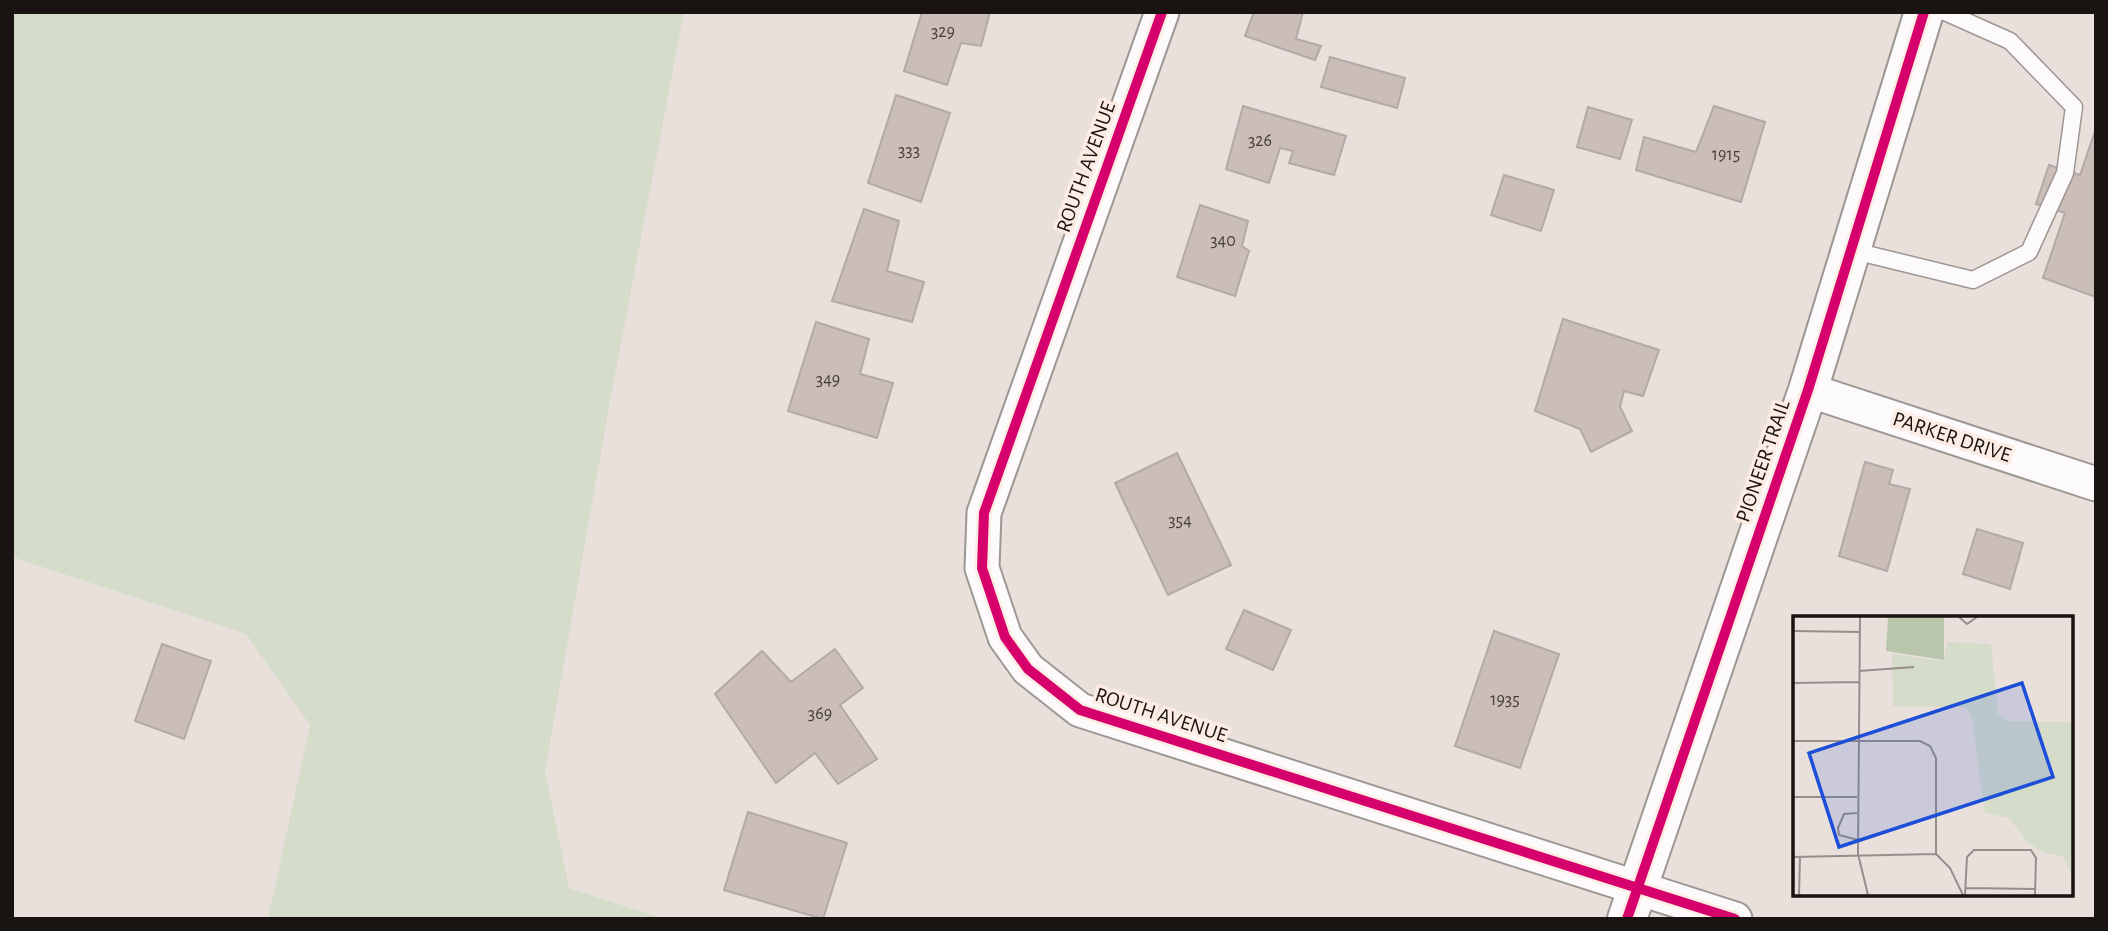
<svg xmlns="http://www.w3.org/2000/svg" width="2108" height="931" viewBox="0 0 2108 931" font-family="'Alegreya Sans',sans-serif">
<style>
.green{fill:#d5dcca}
.building{fill:#cbbdb8;stroke:#b1aaa7;stroke-width:2}
.lines{fill:none;stroke-linecap:round;stroke-linejoin:round}
.service-casing{stroke:#9d9793;stroke-width:19}
.minor-casing{stroke:#9d9793;stroke-width:37}
.tertiary-casing{stroke:#9d9793;stroke-width:42}
.service{stroke:#fcfafa;stroke-width:16}
.minor{stroke:#fcfafa;stroke-width:33}
.tertiary{stroke:#fcfafa;stroke-width:38}
.cycleway-casing{stroke:#fcece3;stroke-width:15}
.cycleway{stroke:#d6006c;stroke-width:10}
.labels{text-anchor:middle;dominant-baseline:central;stroke-width:7;stroke-linejoin:round;paint-order:stroke}
.number-label{font-size:18px;fill:#463e3b}
.street-label{font-size:21px;fill:#191411;stroke:#fcece3}
.inset-road{fill:none;stroke:#968e8b;stroke-width:2}
.view{fill:#1d4ed8;fill-opacity:0.15;stroke:#1d4ed8;stroke-width:3.5}
.inset-edge{fill:none;stroke:#191411;stroke-width:3.5}
</style>
<rect width="100%" height="100%" fill="#e9e0dc"/>
<path class="green" d="M12 12H684L610 401 545 771 569 888 664 919H268L310 725 246 634 12 557Z"/>
<path class="building" d="M922 12H990L981 46 961 43 947 85 904 71Z
M1254 12H1303L1296 39 1321 46 1315 60 1245 36Z
M1330 57 1405 78 1397 108 1321 87Z
M896 95 950 113 921 202 868 183Z
M1243 106 1346 136 1334 175 1289 163 1293 151 1280 148 1269 183 1226 169Z
M1714 106 1765 122 1741 202 1636 170 1644 137 1696 152Z
M1588 107 1632 120 1620 159 1577 147Z
M2096 128V297L2043 278 2065 213 2036 204 2049 165 2080 175Z
M1504 175 1554 190 1541 231 1491 215Z
M1200 205 1248 221 1242 246 1249 251 1235 296 1177 277Z
M864 209 899 221 887 271 924 282 912 322 832 301Z
M1563 319 1659 350 1643 396 1624 391 1620 407 1632 431 1591 452 1580 429 1535 411Z
M816 322 869 339 860 374 893 383 877 438 788 411Z
M1177 453 1231 565 1168 595 1115 483Z
M1865 462 1893 470 1889 484 1910 489 1887 571 1839 556Z
M1977 529 2023 543 2010 589 1963 574Z
M1244 610 1291 630 1273 670 1226 649Z
M1494 631 1559 654 1520 768 1455 746Z
M162 644 211 661 184 739 135 721Z
M835 649 863 688 840 705 877 759 838 784 815 753 776 783 715 694 762 651 791 682Z
M748 812 847 843 823 919 724 890Z"/>
<g class="lines">
<g class="service-casing">
<path id="service" d="M1850 250 1973 280 2029 252 2065 173 2074 107 2010 41 1945 12"/>
</g>
<g class="minor-casing">
<path id="minor" d="M1162 12 984 513 982 568 1005 637 1028 669 1080 710 1735 919
M1808 390 2096 484"/>
</g>
<g class="tertiary-casing">
<path id="tertiary" d="M1627 919 1808 390 1924 12"/>
</g>
<use href="#service" class="service"/>
<use href="#minor" class="minor"/>
<use href="#tertiary" class="tertiary"/>
<g class="cycleway-casing">
<path id="cycleway" d="M1162 12 984 513 982 568 1005 637 1028 669 1080 710 1735 919
M1627 919 1808 390 1924 12"/>
</g>
<use href="#cycleway" class="cycleway"/>
</g>
<g class="labels">
<g class="number-label">
<text x="943" y="32">329</text>
<text x="1260" y="141">326</text>
<text x="909" y="151">333</text>
<text x="1726" y="155">1915</text>
<text x="1223" y="241">340</text>
<text x="828" y="380">349</text>
<text x="1180" y="521">354</text>
<text x="1505" y="700">1935</text>
<text x="820" y="714">369</text>
</g>
<g class="street-label">
<text transform="translate(1086 167) rotate(-70)">ROUTH AVENUE</text>
<text transform="translate(1952 437) rotate(18)">PARKER DRIVE</text>
<text transform="translate(1763 461) rotate(-71)">PIONEER TRAIL</text>
<text transform="translate(1161 715) rotate(18)">ROUTH AVENUE</text>
</g>
</g>
<g transform="translate(1793 616)">
<rect width="280" height="280" fill="#e9e0dc"/>
<path d="M154 26 198 28 205 98 214 105 280 106V259L269 240 251 237 235 227 216 202 192 197 179 102 173 91 100 90 99 38 151 45Z" fill="#d5dcca"/>
<path d="M95 1H151V44L93 35Z" fill="#b9c6ac"/>
<path class="inset-road" d="M67 1 65 238 75 279M166 1 174 8 184 1M0 15 67 16M66 55 121 51M0 67 66 66M0 125H127L137 130 143 142V238L157 252 170 279M0 181H64M64 197 51 198 45 212 46 219 65 224M0 241 143 238M173 272 242 273M6 279 7 241M172 279 174 241 181 234H238L243 242 242 279"/>
<path class="view" d="M229 67 260 161 46 231 16 137Z"/>
<rect width="280" height="280" class="inset-edge"/>
</g>
<rect width="2108" height="931" fill="none" stroke="#191411" stroke-width="28"/>
</svg>
